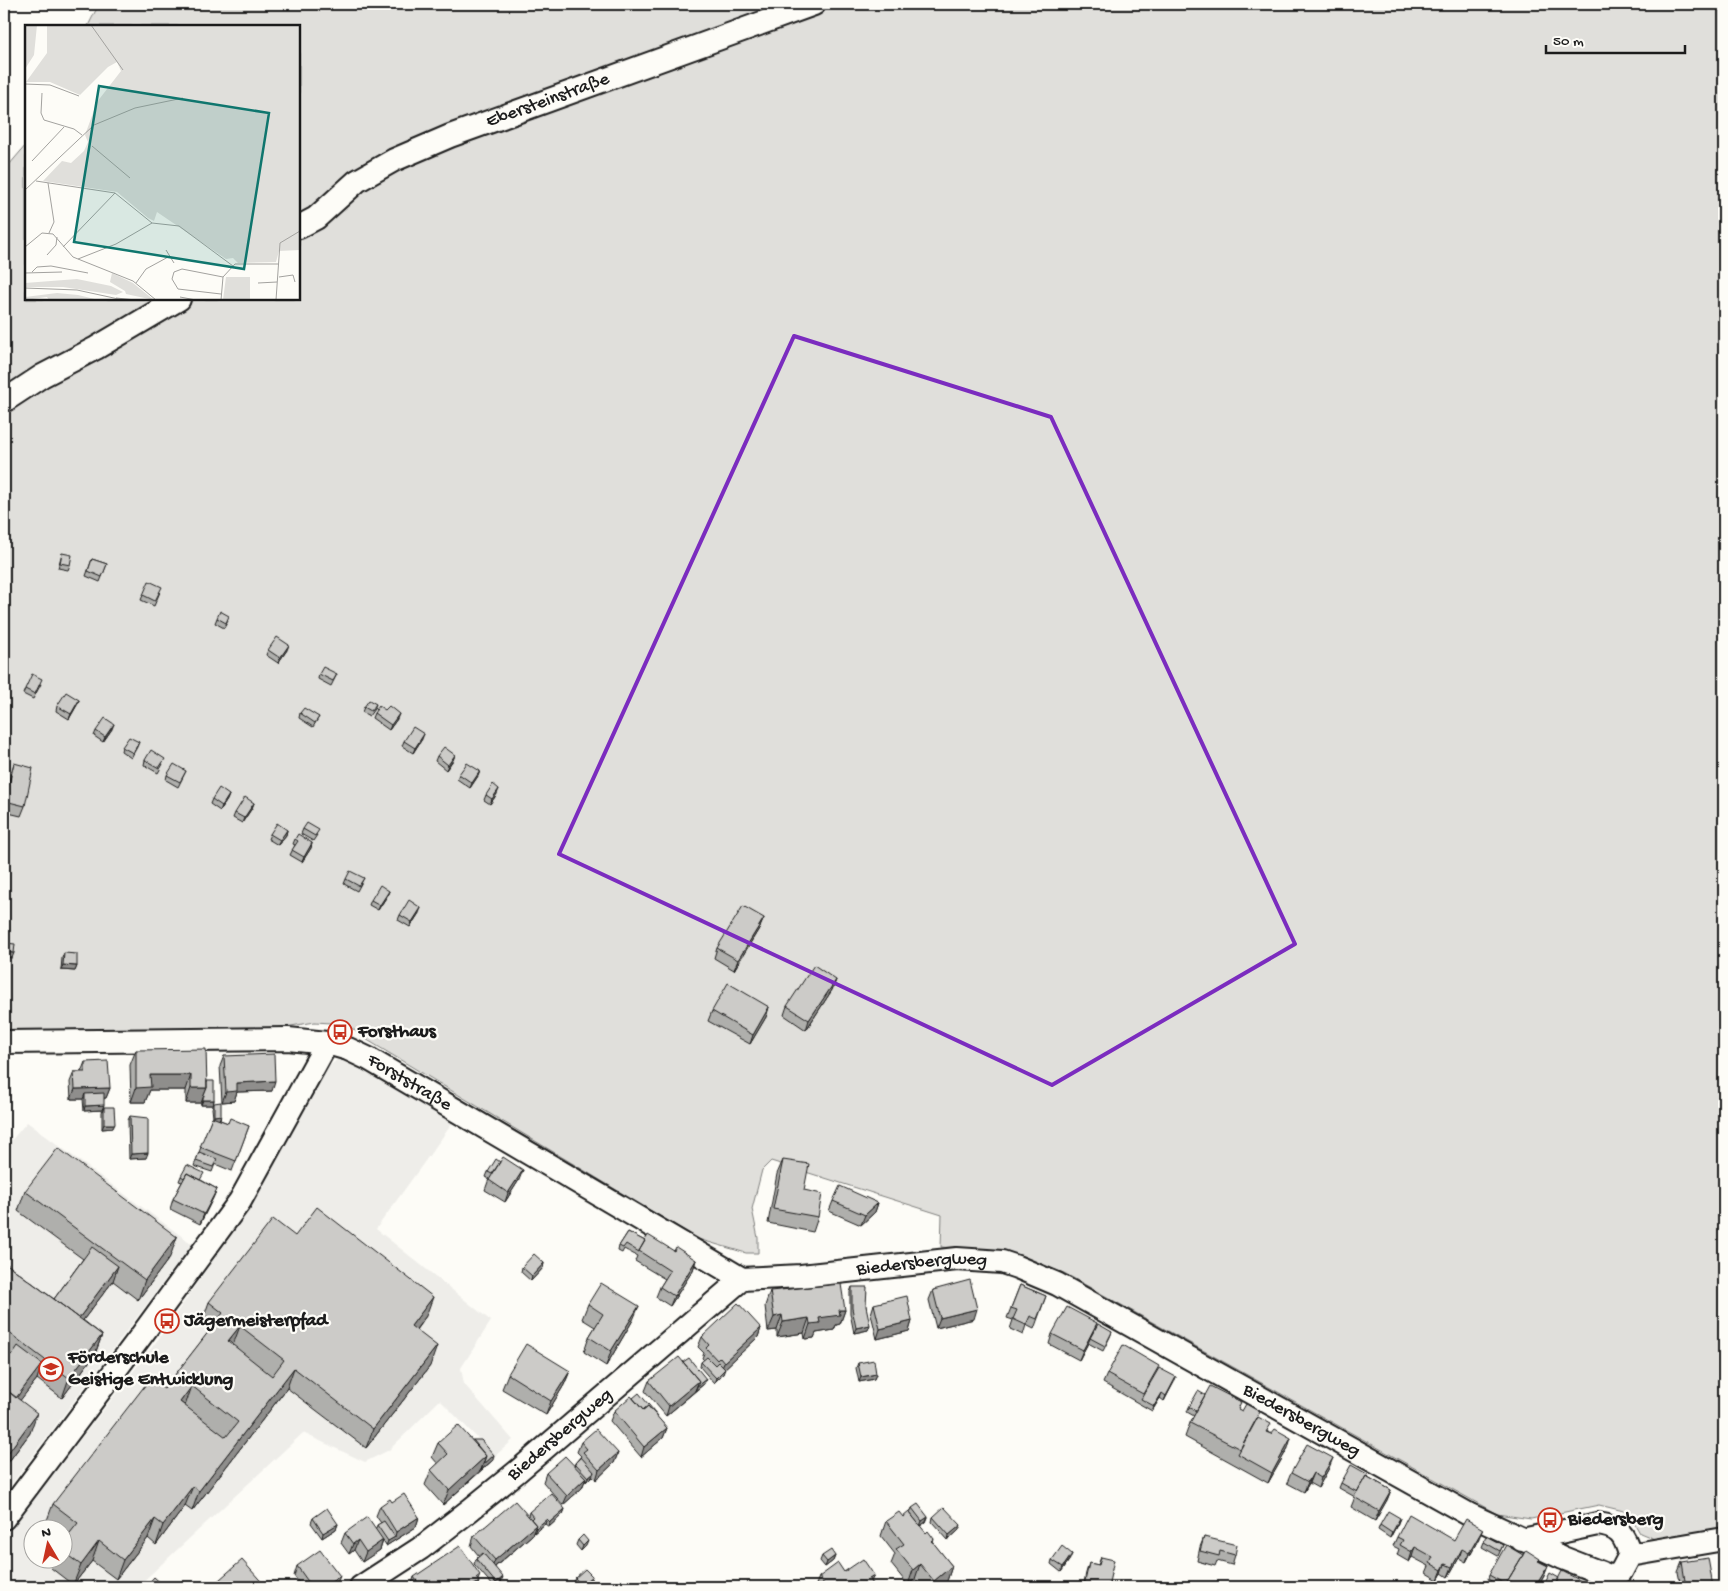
<svg xmlns="http://www.w3.org/2000/svg" width="1728" height="1591" viewBox="0 0 1728 1591" font-family="'Gochi Hand',sans-serif">
<style>
.built{fill:#eeede9;fill-rule:evenodd}
.green{fill:#e0dfdb;stroke:#7e7e7c}
.lines{fill:none;stroke-linecap:round;stroke-linejoin:round}
.street-casing{stroke:#1c1c1c;stroke-width:26}
.street{stroke:#fdfcf7;stroke-width:22}
.wall{fill:#afafac;stroke:#1c1c1c}
.shaded-wall{fill:#8f8e8c;stroke:#1c1c1c}
.building{fill:#cccbc8;stroke:#1c1c1c;fill-rule:evenodd}
.marked{fill:none;stroke:#7b2cbf;stroke-width:4;stroke-linejoin:round}
.labels{text-anchor:middle;dominant-baseline:central;stroke-width:4.5;stroke-linejoin:round;paint-order:stroke}
.street-label{font-size:19px;fill:#1c1c1c;stroke:#fdfcf7}
.poi-label{font-size:19px;font-weight:bold;fill:#1c1c1c;stroke:#fdfcf7;text-anchor:start}
.inset-road{fill:none;stroke:#a3a29f;stroke-width:1}
.view{fill:#0f766e;fill-opacity:0.15;stroke:#0f766e;stroke-width:2.5}
.inset-edge{fill:none;stroke:#1c1c1c;stroke-width:2.5}
</style>
<rect width="100%" height="100%" fill="#fdfcf7"/>
<filter id="ink" filterUnits="userSpaceOnUse"><feTurbulence type="fractalNoise" baseFrequency=".02" numOctaves="2"/><feDisplacementMap in="SourceGraphic" scale="10" xChannelSelector="R" yChannelSelector="G"/><feConvolveMatrix kernelMatrix="1 2 1 2 8 2 1 2 1" color-interpolation-filters="sRGB"/></filter>
<g filter="url(#ink)">
<path class="built" d="M351 1055 454 1121 376 1229 491 1321 461 1368 464 1384 513 1440 495 1456 440 1400 389 1450 365 1462 303 1433 137 1587H4V1538L159 1338 243 1217 327 1068 339 1058ZM32 1528H62V1558H32Z
M27 1122 192 1244 4 1494V1149Z"/>
<path class="green" d="M99 4H1724V1528L1657 1540 1640 1533 1628 1512 1599 1505 1531 1519 1497 1514 1064 1273 1008 1253 941 1247 942 1215 771 1161 762 1170 752 1209 758 1238V1253H746L698 1239 364 1038 347 1024 315 1022 279 1028 4 1031V189L9 165 26 145V299H299V26H88Z"/>
<g class="lines">
<g class="street-casing">
<g id="street">
<path id="s1" d="M299 227 316 218 357 181 394 160 450 136 814 4"/>
<path d="M4 401 42 376 96 348 179 299"/>
<path id="s2" d="M4 1042 288 1039 327 1043 348 1049 369 1059 742 1279"/>
<path d="M4 1518 138 1340 240 1201 327 1043"/>
<path d="M1630 1555 1724 1539"/>
<path id="s3" d="M361 1587 421 1548 470 1510 518 1471 742 1279 801 1276 957 1259 1002 1262 1017 1267 1057 1284 1470 1515 1563 1558 1612 1577 1621 1572 1630 1555C1625 1535 1619 1527 1598 1524L1522 1540"/>
</g>
</g>
<use href="#street" class="street"/>
</g>
<path class="wall" d="M62 553 70 565 68 570 58 568Z
M92 559 107 564 100 582 86 576Z
M160 592 154 606 141 600 143 595Z
M217 618 228 621 224 628 215 623Z
M268 650H287L278 663 266 655Z
M319 674H337L331 686 318 679Z
M41 684 33 699 23 694 25 689Z
M79 700 77 705 69 719 56 711 57 706Z
M376 704 374 709 369 716 362 712 364 707Z
M300 713 319 717 313 727 299 718Z
M374 713 397 719 389 730 372 718Z
M112 729 103 742 94 736 96 731Z
M422 739 413 753 402 746 404 741Z
M139 742 137 747 131 758 121 751 122 747Z
M455 755 453 760 446 770 435 761 437 756Z
M145 760 163 764 158 773 144 765Z
M14 763 25 806 21 816 4 812V803L11 773Z
M186 771 178 787 166 780 167 775Z
M480 771 478 776 470 788 457 779 459 774Z
M497 794 490 804 484 800 486 795Z
M229 795 227 800 220 811 210 804 212 799Z
M254 803 252 808 242 823 233 818 235 813Z
M303 829 317 835 313 841 301 834Z
M287 830 286 835 278 845 268 839 270 834Z
M295 839 312 843 311 848 302 862 290 855 295 845 293 844Z
M364 878 357 891 344 884 346 879Z
M389 891 387 896 378 910 369 905 371 900Z
M419 913 410 927 398 920 400 915Z
M764 918 760 927 734 970 714 958 717 948Z
M64 953 77 966 75 971 61 970 62 958Z
M836 980 832 990 806 1030 784 1015 787 1006Z
M769 1007 766 1017 750 1044 708 1021 712 1011Z
M136 1050 207 1081 214 1100 213 1105H201V1103H186V1090H150L145 1102H131L130 1065Z
M224 1056 272 1091 237 1092 234 1101 222 1102 220 1066Z
M85 1062 110 1088 106 1098H104L102 1110 84 1111 83 1099H71L70 1082 74 1072H81Z
M214 1103 221 1115 220 1120 228 1123 249 1126 232 1171 215 1164 212 1172 194 1166 212 1117H213L212 1108Z
M104 1107 113 1128 102 1129V1112Z
M130 1116 146 1158 129 1159 128 1120Z
M783 1160 804 1190 818 1217 813 1232 768 1223 777 1174Z
M500 1162 519 1180 505 1202 485 1190 489 1179 486 1177 488 1172Z
M181 1176 201 1180 217 1189 213 1198 200 1224 170 1209 173 1199 182 1182 179 1181Z
M25 1191 170 1257 138 1300 113 1281 83 1320 102 1335 95 1354 62 1398 37 1379 20 1400 30 1433 4 1468V1262L54 1299 83 1259 18 1211Z
M833 1201 878 1203 875 1212 861 1225 829 1211Z
M628 1232 645 1241 674 1251 696 1260 693 1270 670 1306 656 1297 660 1287 665 1279 635 1261 637 1256 624 1249 622 1253 618 1251 619 1246Z
M295 1236 426 1316 416 1330 430 1366 366 1448 287 1388 192 1511 185 1506 156 1545 148 1538 116 1579 92 1561 73 1585 51 1568 55 1558H62V1543L66 1538 62 1536V1528H53L46 1523 53 1504 164 1389 211 1329 202 1322 209 1302Z
M544 1263 543 1268 531 1281 521 1272 522 1267Z
M1020 1285 1046 1296 1034 1329 1026 1325 1023 1335 1010 1329 1013 1320 1007 1318Z
M852 1287 866 1306 868 1330 854 1333 850 1313V1292Z
M933 1290 974 1319 936 1328 929 1300Z
M770 1291 845 1310 840 1324 836 1325 834 1330 816 1333 814 1338 805 1339 804 1333 777 1337V1330L768 1331 765 1306Z
M588 1304 633 1320 606 1366 584 1352 589 1337 595 1327 582 1319Z
M874 1304 912 1321 909 1331 877 1339 871 1314Z
M761 1328 758 1337 724 1369 723 1374 714 1383 700 1367 701 1362 704 1360 702 1358 704 1353 698 1347 702 1337Z
M1095 1328 1112 1332 1110 1337 1103 1351 1088 1343 1079 1360 1049 1344 1052 1334Z
M683 1362 704 1384 666 1416 645 1391 649 1381Z
M858 1363 876 1374 874 1379 859 1382 856 1368Z
M1158 1370 1174 1382 1164 1401 1160 1398 1152 1411 1103 1383 1107 1374Z
M570 1371 564 1385 546 1415 502 1389 508 1374Z
M633 1398 657 1417 667 1428 663 1438 641 1457 610 1421 614 1411Z
M1189 1407 1239 1410 1258 1417 1268 1432 1288 1448 1268 1483 1185 1437 1190 1423 1194 1416 1187 1412Z
M473 1440 493 1460 443 1505 425 1485 431 1470 438 1464 432 1457 438 1443Z
M581 1442 618 1453 614 1463 596 1480 592 1476 586 1482 585 1480 582 1488 563 1505 543 1482 546 1473 574 1466 575 1463 581 1456 577 1452Z
M1329 1468 1318 1488 1309 1483 1304 1492 1287 1483 1291 1473Z
M1368 1477 1391 1490 1387 1500 1375 1521 1351 1507 1355 1497 1339 1488 1341 1483Z
M392 1502 419 1517 416 1527 386 1546 383 1541 380 1550 362 1562 354 1550 349 1554 341 1543 345 1533 376 1529 377 1525 381 1523 376 1516 380 1506Z
M912 1508 928 1517 926 1522 920 1526 910 1513Z
M565 1509 563 1514 549 1527 545 1524 534 1533 533 1532 532 1535 495 1567 501 1582 495 1587H494L474 1564 476 1559 479 1556 471 1546 474 1536 528 1516 529 1512Z
M903 1517 934 1539 933 1543 952 1566 947 1581 939 1587H922L915 1579 908 1585 891 1564 895 1554 881 1536 886 1521Z
M933 1517 959 1530 948 1540 932 1522Z
M313 1518 338 1524 336 1529 322 1538 311 1523Z
M1398 1523 1390 1538 1378 1530 1380 1525Z
M1204 1537 1235 1555 1232 1565 1217 1561 1215 1566 1197 1561 1200 1547Z
M1397 1537 1454 1540 1479 1538 1466 1562 1459 1558 1448 1577 1442 1573 1438 1580 1426 1573 1429 1566 1412 1557 1409 1562 1397 1555 1399 1549 1393 1546Z
M578 1540 586 1546 581 1551 576 1545Z
M1484 1542 1503 1545 1498 1556 1482 1547Z
M1523 1555 1539 1561 1548 1566 1544 1576 1538 1587H1501L1488 1579 1489 1575Z
M822 1556H835L833 1561 825 1567 820 1561Z
M1724 1556V1587H1722L1719 1567 1723 1558Z
M1101 1557 1108 1587H1083L1086 1573 1089 1563 1098 1565Z
M1070 1559 1061 1572 1051 1564 1052 1560Z
M1682 1562 1713 1587H1681L1678 1572Z
M297 1566 336 1586 334 1587H302L294 1576Z
M844 1572 871 1582 875 1587H815L819 1577Z
M592 1576 590 1581 583 1587H577L573 1582 575 1578Z
M414 1577 478 1581 477 1587H411Z"/>
<path class="shaded-wall" d="M289 645 287 650 278 663 280 658Z
M79 700 77 705 69 719 71 714Z
M399 714 397 719 389 730 391 725Z
M114 724 112 729 103 742 105 737Z
M424 734 422 739 413 753 415 748Z
M455 755 453 760 446 770 448 765Z
M480 771 478 776 470 788 472 783Z
M499 789 497 794 490 804 492 799Z
M229 795 227 800 220 811 222 806Z
M254 803 252 808 242 823 244 818Z
M287 830 286 835 278 845 280 840Z
M312 843 311 848 302 862 304 857Z
M389 891 387 896 378 910 380 905Z
M421 908 419 913 410 927 412 922Z
M764 918 760 927 734 970 738 960Z
M5 952 14 953 12 958 4 957Z
M63 965 77 966 75 971 61 970Z
M836 980 832 990 806 1030 809 1020Z
M769 1007 766 1017 750 1044 753 1035Z
M150 1075H191L186 1090H150L145 1102H131L136 1088Z
M275 1081 272 1091 237 1092 234 1101 222 1102 226 1092 237 1083Z
M110 1088 106 1098 85 1099V1094L83 1099H71L75 1089Z
M191 1088H207L201 1103H186Z
M203 1100H214L213 1105H201Z
M104 1105 102 1110 84 1111 85 1106Z
M221 1115 219 1120H213L214 1116Z
M104 1124H115L113 1128 102 1129Z
M148 1153 146 1158 129 1159 131 1154Z
M523 1170 519 1180 505 1202 508 1193Z
M217 1189 213 1198 200 1224 204 1214Z
M878 1203 875 1212 861 1225 865 1215Z
M177 1237 170 1257 138 1300 145 1280Z
M696 1260 693 1270 670 1306 674 1296Z
M544 1263 543 1268 531 1281 532 1276Z
M118 1266 113 1281 71 1336 76 1322Z
M433 1297 426 1316 404 1345 411 1326Z
M639 1306 633 1320 606 1366 611 1351Z
M977 1309 974 1319 936 1328 940 1318Z
M839 1310H845L840 1324 836 1325 834 1330 816 1333 814 1338 805 1339 810 1324 819 1318Z
M782 1315 777 1330 768 1331 774 1317Z
M809 1318 804 1333 777 1337 783 1322Z
M912 1321 909 1331 877 1339 880 1329Z
M1097 1323 1088 1343 1079 1360 1083 1350Z
M870 1325 868 1330 854 1333 856 1328Z
M240 1326 233 1345 228 1341Z
M761 1328 758 1337 721 1372 724 1362Z
M102 1335 95 1354 62 1398 69 1378Z
M437 1346 430 1366 366 1448 373 1429Z
M42 1364 37 1379 8 1416 13 1402Z
M294 1368 287 1388 192 1511 199 1491Z
M725 1369 723 1374 714 1383 716 1378Z
M570 1371 564 1385 546 1415 551 1401Z
M876 1374 874 1379 859 1382 861 1377Z
M1176 1377 1174 1382 1164 1401 1166 1396Z
M706 1379 704 1384 695 1391 697 1386Z
M699 1381 695 1391 666 1416 669 1406Z
M192 1386 185 1406 180 1402Z
M1162 1393 1160 1398 1152 1411 1154 1406Z
M37 1413 30 1433 4 1468V1459L5 1457Z
M667 1428 663 1438 641 1457 644 1447Z
M1291 1438 1288 1448 1268 1483 1272 1473Z
M618 1453 614 1463 596 1480 599 1470Z
M494 1455 493 1460 481 1470 483 1465Z
M486 1456 481 1470 443 1505 449 1490Z
M1333 1458 1329 1468 1318 1488 1321 1478Z
M594 1472 592 1476 586 1482 588 1477Z
M1313 1473 1309 1483 1304 1492 1308 1482Z
M586 1478 582 1488 563 1505 567 1496Z
M193 1486 185 1506 156 1545 163 1525Z
M1391 1490 1387 1500 1375 1521 1379 1511Z
M565 1509 563 1514 549 1527 550 1522Z
M419 1517 416 1527 386 1546 388 1541 395 1537 396 1532Z
M928 1517 926 1522 920 1526 922 1521Z
M1400 1518 1398 1523 1390 1538 1392 1533Z
M155 1519 148 1538 116 1579 123 1560Z
M547 1519 545 1524 534 1533 536 1528Z
M338 1524 336 1529 322 1538 323 1533Z
M536 1525 532 1535 491 1570 495 1560Z
M961 1525 959 1530 948 1540 949 1535Z
M1483 1529 1479 1538 1466 1562 1469 1553Z
M358 1540 354 1550 349 1554 353 1544Z
M383 1540 380 1550 362 1562 366 1552Z
M99 1541 92 1561 73 1585 81 1565Z
M588 1541 586 1546 581 1551 583 1546Z
M1415 1547 1412 1557 1409 1562 1412 1552Z
M1462 1549 1459 1558 1448 1577 1452 1567Z
M1072 1554 1070 1559 1061 1572 1063 1567Z
M835 1556 833 1561 825 1567 827 1562Z
M920 1564 915 1579 908 1585 913 1570Z
M1445 1564 1442 1573 1438 1580 1442 1570Z
M952 1566 947 1581 939 1587H932L934 1581Z
M1548 1566 1544 1576 1538 1587H1535Z
M480 1575 477 1583 479 1582 477 1587H471L476 1578Z
M874 1575 869 1587V1578Z
M340 1576 336 1586 334 1587H324Z
M592 1576 590 1581 583 1587H581V1585Z
M503 1577 501 1582 495 1587 496 1583Z"/>
<path class="building" d="M62 553 72 555 70 565 60 563Z
M92 559 107 564 102 577 88 571Z
M149 581 162 587 155 601 143 595Z
M220 611 229 616 226 623 217 618Z
M277 637 289 645 280 658 268 650Z
M323 667 337 674 333 681 319 674Z
M32 674 42 679 35 694 25 689Z
M66 692 79 700 71 714 57 706Z
M369 700 376 704 371 711 364 707Z
M379 706 385 710 389 706 399 714 391 725 374 713Z
M304 708 319 717 315 723 300 713Z
M105 718 114 724 105 737 96 731Z
M413 727 424 734 415 748 404 741Z
M129 737 139 742 133 753 122 747Z
M444 747 455 755 448 765 437 756Z
M151 750 165 759 159 768 145 760Z
M14 763 33 768 25 806 5 801Z
M467 763 480 771 472 783 459 774Z
M174 764 186 771 180 782 167 775Z
M493 784 499 789 492 799 486 795Z
M219 788 229 795 222 806 212 799Z
M245 797 254 803 244 818 235 813Z
M277 823 287 830 280 840 270 834Z
M307 823 319 830 315 836 303 829Z
M298 834 312 843 304 857 292 850 298 841 295 839Z
M350 871 364 878 359 886 346 879Z
M380 885 389 891 380 905 371 900Z
M409 900 421 908 412 922 400 915Z
M743 906 764 918 738 960 717 948Z
M6 943 15 944 14 953 5 952Z
M64 953 77 954V966L63 965Z
M814 965 836 980 809 1020 787 1006Z
M728 983 769 1007 753 1035 712 1011Z
M206 1049 207 1088H191V1075H150L151 1087 136 1088V1050Z
M274 1054 275 1081 237 1083V1091L226 1092 224 1056Z
M108 1061 110 1088 75 1089 74 1072H85V1062Z
M207 1081H214V1100H203V1098L207 1088Z
M104 1093V1105L85 1106V1094Z
M221 1102V1115L214 1116V1103Z
M104 1107H114L115 1124H104Z
M130 1116 148 1118V1153L131 1154Z
M212 1117 228 1123 230 1118 249 1126 236 1161 200 1147Z
M58 1148 177 1237 145 1280 25 1191Z
M199 1152 217 1159 213 1167 196 1161Z
M503 1157 523 1170 508 1193 489 1180Z
M496 1159 500 1162 492 1174 488 1172Z
M783 1160 809 1164 804 1190 822 1194 818 1217 773 1209Z
M187 1165 204 1173 200 1180 187 1173 184 1178 181 1176Z
M187 1173 217 1189 204 1214 173 1199Z
M840 1186 878 1203 865 1215 833 1201Z
M317 1207 433 1297 411 1326 437 1346 373 1429 294 1368 199 1491 193 1486 163 1525 155 1519 123 1560 99 1541 81 1565 62 1551V1543L78 1523 53 1504 150 1379 164 1389 223 1313 209 1302 273 1219 295 1236ZM240 1326 284 1360 272 1376 228 1341ZM192 1386 238 1422 226 1437 180 1402Z
M628 1232 645 1241 639 1251V1252L626 1244 623 1248 619 1246Z
M648 1235 674 1251 676 1247 696 1260 674 1296 660 1287 670 1271 639 1251Z
M92 1247 118 1266 79 1318 54 1299Z
M534 1254 544 1263 532 1276 522 1267Z
M4 1262 102 1335 69 1378 4 1329Z
M970 1280 977 1309 940 1318 933 1290Z
M601 1283 639 1306 611 1351 589 1337 603 1314 588 1304Z
M841 1284 845 1310H839L840 1315 819 1318 820 1323 810 1324 809 1318 783 1322 782 1315 774 1317 770 1291Z
M1020 1285 1046 1296 1037 1319 1030 1316 1026 1325 1013 1319 1017 1310 1011 1308Z
M852 1287H867L866 1306 870 1325 856 1328 852 1308Z
M907 1296 912 1321 880 1329 874 1304Z
M738 1303 761 1328 724 1362 720 1357 717 1360 706 1348 709 1345 702 1337Z
M1067 1307 1097 1323 1083 1350 1052 1334Z
M1098 1324 1112 1332 1105 1346 1090 1338Z
M526 1344 570 1371 551 1401 508 1374Z
M1123 1345 1159 1366 1143 1394 1107 1374Z
M18 1346 42 1364 16 1398 4 1388V1349L12 1355Z
M679 1357 699 1381 669 1406 649 1381Z
M707 1357 715 1365 718 1362 725 1369 716 1378 701 1362Z
M689 1358 706 1379 697 1386 699 1381 683 1362Z
M874 1360 876 1374 861 1377 858 1363Z
M1159 1368 1176 1377 1166 1396 1162 1393 1154 1406 1141 1399Z
M1210 1386 1241 1402 1238 1409 1242 1411 1246 1404 1260 1412 1240 1449 1190 1423Z
M4 1388 37 1413 5 1457 4 1456Z
M1198 1391 1205 1395 1196 1411 1189 1407Z
M639 1393 658 1416H657L648 1406 643 1410 633 1398Z
M631 1396 643 1410 648 1406 667 1428 644 1447 614 1411Z
M1258 1417 1271 1424 1266 1432 1271 1434 1275 1429 1291 1438 1272 1473 1238 1454Z
M458 1425 486 1456 449 1490 431 1470 448 1454 438 1443Z
M596 1429 618 1453 599 1470 583 1452 587 1449 581 1442Z
M473 1440H481L494 1455 483 1465 486 1456Z
M1307 1444 1333 1458 1321 1478 1313 1473 1308 1482 1291 1473Z
M565 1456 586 1478 567 1496 546 1473Z
M581 1457 594 1472 588 1477 575 1463Z
M1351 1465 1369 1475 1367 1477 1366 1476 1357 1492 1341 1483Z
M1366 1476 1391 1490 1379 1511 1354 1497Z
M551 1493 565 1509 550 1522 547 1519 536 1528 535 1527 536 1525 531 1519 533 1517 529 1512Z
M404 1494 419 1517 396 1532 380 1506 390 1499 392 1502Z
M515 1501 536 1525 495 1560 474 1536Z
M918 1504 928 1517 922 1521 912 1508Z
M944 1507 961 1525 949 1535 933 1517Z
M327 1508 338 1524 323 1533 313 1518Z
M1388 1511 1400 1518 1392 1533 1380 1525Z
M899 1512 903 1517 909 1512 926 1533 928 1531 934 1539 932 1541 952 1566 934 1581 920 1564 913 1570 896 1549 904 1544 886 1521Z
M1409 1514 1454 1540 1466 1519 1483 1529 1469 1553 1462 1549 1452 1567 1445 1564 1442 1570 1430 1563 1433 1557 1415 1547 1412 1552 1400 1545 1403 1540 1397 1537Z
M367 1517 383 1540 366 1552 358 1540 353 1544 345 1533Z
M384 1521 395 1537 388 1541 377 1525Z
M583 1535 588 1541 583 1546 578 1540Z
M1486 1536 1503 1545 1500 1551 1484 1542Z
M1204 1537 1237 1545 1235 1555 1220 1551 1219 1556 1200 1551Z
M1506 1545 1523 1555 1508 1580 1507 1585 1489 1575Z
M460 1546 480 1575 476 1578 479 1582 471 1587H421L414 1577Z
M1062 1546 1072 1554 1063 1567 1052 1560Z
M320 1550 340 1576 324 1587H312L297 1566Z
M831 1550 835 1556 827 1562 822 1556Z
M1526 1550 1540 1559 1538 1561 1548 1566 1535 1587H1521L1508 1580Z
M483 1553 503 1577 496 1583 476 1559Z
M1101 1557 1114 1560 1108 1587H1089L1084 1586 1089 1563 1099 1565Z
M1708 1558 1713 1587H1686L1682 1562Z
M863 1559 874 1575 869 1578 875 1587H826L819 1577 838 1563 844 1572Z
M242 1560 266 1587H212V1586Z
M585 1569 592 1576 581 1585 575 1578Z
M1562 1571 1587 1584 1585 1587H1554Z
M1550 1573 1559 1578 1554 1587H1543Z
M154 1577 165 1587H145Z"/>
</g>
<path class="marked" d="M794 336 1051 417 1295 944 1052 1085 559 854Z"/>
<defs>
<g id="bus-ring" transform="scale(1.25)"><circle r="9.5" fill="#fdfcf7" stroke="#c8321e" stroke-width="1.5"/><path d="M-5-6H5V4H4V6H2V4H-2V6H-4V4H-5ZM-3.5-4V0h7V-4ZM-3.5 1.2v1.5H-2V1.2ZM2 1.2v1.5H3.5V1.2Z" fill="#c8321e"/></g>
<g id="school-ring" transform="scale(1.25)"><circle r="9.5" fill="#fdfcf7" stroke="#c8321e" stroke-width="1.5"/><path d="M0-5L7-2L0 1L-7-2ZM-4 1L0 2.5L4 1V4Q0 6-4 4Z" fill="#c8321e"/></g>
</defs>
<g fill-rule="evenodd">
<use href="#bus-ring" x="340" y="1032"/>
<use href="#bus-ring" x="167" y="1321"/>
<use href="#school-ring" x="51" y="1369"/>
<use href="#bus-ring" x="1550" y="1520"/>
</g>
<g class="labels">
<g class="street-label">
<text stroke="none"><textPath href="#s1" startOffset="282">Ebersteinstraße</textPath></text>
<text stroke="none"><textPath href="#s2" startOffset="415">Forststraße</textPath></text>
<text stroke="none"><textPath href="#s3" startOffset="671">Biedersbergweg</textPath></text>
<text stroke="none"><textPath href="#s3" startOffset="1091">Biedersbergweg</textPath></text>
<text stroke="none"><textPath href="#s3" startOffset="251">Biedersbergweg</textPath></text>
</g>
<g class="poi-label">
<text x="358" y="1032">Forsthaus</text>
<text x="184" y="1321">Jägermeisterpfad</text>
<text x="68" y="1358">Förderschule<tspan x="68" dy="22">Geistige Entwicklung</tspan></text>
<text x="1568" y="1520">Biedersberg</text>
</g>
</g>
<g transform="translate(25 25)">
<rect width="275" height="275" fill="#fdfcf7"/>
<path d="M0 0H12L9 30 0 44ZM22 0H275V225L254 226 251 237 213 238 208 233 201 234 132 187 129 196 123 193 92 167 18 156 37 136 46 138 59 126 63 117 60 110 72 77 96 46 92 37 83 42 55 70 25 57H1L22 28ZM87 248 108 258 129 275 101 269 100 266 85 257ZM201 252H225V275H198ZM52 254 86 261 98 267 91 270 38 262H0V258ZM32 268 53 270 74 275H24L22 272 0 275V272Z" fill="#e0dfdb"/>
<path class="inset-road" d="M66 0 98 45M0 59 25 60 54 71M17 68 16 88 19 95 49 104 57 110M67 121 105 153M7 136 39 102M11 156 90 168 127 198M23 158 29 197 24 208M0 165 69 100 110 83 158 73M0 222 17 208 28 209 48 232 108 256 131 275M38 222 90 168M141 225 149 238M22 230 31 220 32 212M53 234 91 219 127 198 154 201 208 241M7 247 12 242 26 241 63 248M0 248 37 247M254 252 268 250 270 257M111 258 121 244 145 231M233 258 252 257M0 263 52 265 98 275M196 269 153 264 147 254 149 247 157 244 198 252M155 272 171 275M91 273 111 275M196 275 198 252 210 239H253M251 275 255 218 275 206"/>
<path class="view" d="M74 61 244 88 219 244 49 217Z"/>
<rect width="275" height="275" class="inset-edge"/>
</g>
<rect width="1728" height="1591" fill="none" stroke="#fdfcf7" stroke-width="20"/>
<rect x="10" y="10" width="1708" height="1571" fill="none" stroke="#1c1c1c" stroke-width="2" filter="url(#ink)"/>
<g transform="translate(48 1544) rotate(351)"><circle r="24" fill="#fdfcf7" stroke="#a3a29f"/>
<path d="M0-4L9 19L0 12L-9 19Z" fill="#c8321e"/>
<text y="-8" font-size="14" font-weight="bold" text-anchor="middle" fill="#1c1c1c">N</text>
</g>
<path d="M1546 45v8h139v-8" fill="none" stroke="#1c1c1c" stroke-width="2.5"/>
<text x="1553" y="45" font-size="15" fill="#1c1c1c" stroke="#fdfcf7" stroke-width="4" paint-order="stroke">50 m</text>
</svg>
